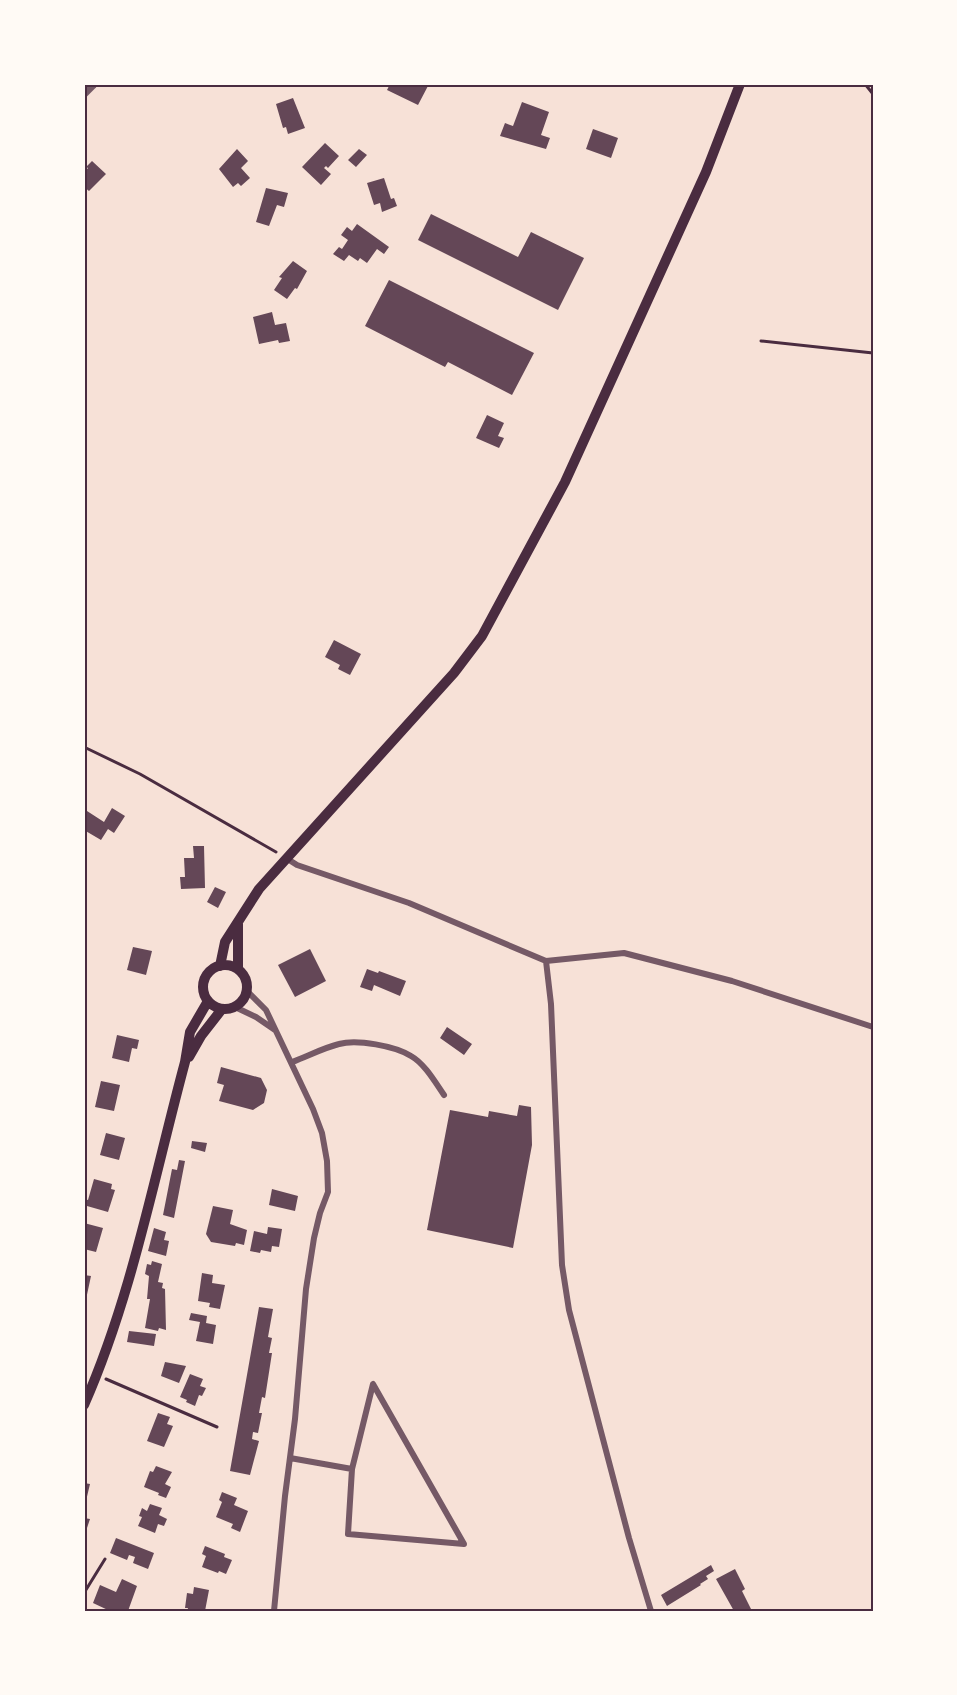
<svg xmlns="http://www.w3.org/2000/svg" width="957" height="1695" viewBox="0 0 957 1695" font-family="'IBM Plex Sans',sans-serif">
<style>
.building{fill:#644757}
.lines{fill:none;stroke-linecap:round;stroke-linejoin:round}
.path{stroke:#4a2c40;stroke-width:3}
.minor{stroke:#755966;stroke-width:6}
.tertiary{stroke:#755966;stroke-width:9}
.secondary{stroke:#4a2c40;stroke-width:10}
.neatline{fill:none;stroke:#4a2c40;stroke-width:2}
</style>
<rect width="100%" height="100%" fill="#f7e1d7"/>
<path class="building" d="M390 84H429L418 105 387 90Z
M293 98 305 128 288 134 286 127 283 128 276 104Z
M522 102 549 112 541 135 550 138 546 149 500 136 505 123 513 126Z
M593 129 618 138 611 158 586 149Z
M325 143 339 156 328 168 326 166 324 168 331 174 321 185 302 167Z
M237 149 248 161 241 168 250 178 241 186 238 183 233 187 219 169Z
M359 149 367 155 356 167 348 160Z
M92 161 106 174 89 191 84 187V173L88 168 86 167Z
M384 178 391 199 394 198 397 206 382 212 380 203 374 205 367 183Z
M266 188 288 193 284 207 277 205 269 226 256 222Z
M431 214 518 257 531 232 584 258 558 310 418 240Z
M357 224 389 247 384 254 377 249 367 263 360 258 358 261 349 255 344 261 333 254 339 247 342 249 348 240 341 235 347 227 352 231Z
M293 261 307 271 297 289 295 288 287 299 274 290 282 278 279 277Z
M389 280 534 353 512 395 448 362 445 367 365 326Z
M272 312 275 325 286 323 290 341 279 343 278 340 259 344 253 317Z
M487 415 504 423 498 436 504 438 499 448 476 438Z
M334 640 361 654 350 675 338 669 340 665 325 657Z
M112 808 125 816 114 833 108 829 101 840 84 830V816L87 811 104 822Z
M193 846H204L205 888 181 889 180 877H185L184 858H194Z
M215 887 226 892 218 908 207 902Z
M133 947 152 951 146 975 127 970Z
M310 949 326 981 295 997 278 965Z
M367 969 378 973 379 971 406 981 400 996 374 985 372 991 360 987Z
M447 1027 472 1044 464 1055 440 1038Z
M117 1035 139 1040 137 1049 132 1048 129 1062 112 1058Z
M221 1067 261 1078 267 1090 264 1103 253 1110 219 1101 224 1085 217 1083Z
M101 1081 120 1085 114 1111 95 1107Z
M519 1105 531 1107 532 1145 513 1248 427 1230 450 1110 488 1117 489 1111 517 1116Z
M106 1133 125 1138 119 1160 100 1155Z
M192 1141 207 1143 205 1152 191 1148Z
M179 1160 185 1161 174 1218 163 1215 172 1169 177 1170Z
M94 1179 112 1184 111 1189 115 1190 108 1212 87 1206 84 1214V1199L88 1200Z
M272 1189 298 1196 295 1211 269 1205Z
M213 1206 233 1210 230 1224 247 1230 244 1245 236 1243 235 1246 211 1242 206 1234Z
M84 1223 103 1228 96 1252 84 1249Z
M268 1227 282 1229 279 1247 272 1246 271 1252 261 1250 260 1253 250 1251 254 1231 267 1234Z
M154 1228 166 1232 164 1240 169 1241 166 1256 148 1251Z
M152 1261 162 1264 158 1282 163 1283 162 1288 165 1289 166 1330 159 1328 158 1331 145 1328 150 1299H147L149 1276 145 1274 147 1264 151 1265Z
M202 1273 213 1275 212 1283 225 1285 220 1309 209 1307 210 1303 198 1301Z
M84 1275 91 1276 85 1304H84Z
M259 1307 273 1309 268 1337 272 1338 269 1353H272L265 1398 262 1397 259 1413H262L258 1433 253 1432 252 1439 259 1441 250 1475 230 1471Z
M191 1313 207 1316 206 1323 216 1325 213 1344 196 1341 200 1322 189 1320Z
M129 1331 156 1334 154 1346 127 1342Z
M165 1362 186 1366 179 1383 161 1376Z
M190 1374 203 1379 200 1386 206 1388 202 1396 199 1395 195 1406 186 1402 187 1400 180 1397Z
M158 1413 170 1417 167 1424 173 1426 164 1447 147 1441Z
M156 1466 172 1472 165 1484 171 1487 166 1498 158 1495 159 1493 144 1487 150 1471 153 1472Z
M84 1483 90 1484 85 1505H84Z
M222 1492 237 1498 234 1505 248 1511 240 1532 231 1528 233 1524 216 1517 222 1502 219 1500Z
M150 1504 162 1508 159 1515 167 1519 164 1526 158 1524 155 1533 138 1526 142 1517 139 1516 142 1508 147 1511Z
M84 1518 90 1519 84 1537Z
M116 1538 154 1553 148 1569 133 1563 135 1557 129 1555 127 1560 110 1553Z
M205 1546 225 1554 224 1557 232 1560 226 1574 219 1571 218 1573 202 1567 206 1556 202 1554Z
M711 1565 714 1571 706 1576 708 1579 700 1584 701 1585 667 1606 661 1595Z
M735 1569 745 1589 742 1591 752 1611H734L716 1579Z
M122 1579 137 1586 128 1611H110L93 1603 100 1585 116 1592Z
M194 1587 209 1590 205 1611H187L188 1608H185L187 1593 193 1594Z"/>
<g class="lines">
<path class="path" d="M865 84 873 94
M761 341 873 353
M84 747 140 774 276 852
M106 1379 217 1427
M84 1593 105 1559"/>
<path class="minor" d="M286 858 297 865 409 903 546 961 624 953 732 981 873 1027
M546 961 551 1004 562 1265 569 1310 629 1538 651 1611
M247 991 266 1010 313 1109 322 1133 327 1161 328 1192 320 1213 314 1238 306 1289 295 1419 285 1496 274 1611
M235 1007 256 1017 275 1030
M292 1062C308 1056 323 1048 339 1044 357 1039 395 1046 411 1056 425 1064 435 1082 444 1095
M290 1458 352 1469 348 1534 464 1544 373 1384 352 1469"/>
<path class="tertiary" d="M84 93 93 84"/>
<path class="secondary" d="M203 987a22 22 0 1 1 44 0a22 22 0 1 1-44 0Z
M220 966 225 942 259 889 454 673 482 636 565 482 706 172 740 84
M238 969V924
M189 1057 201 1036 222 1009
M84 1405C132 1296 154 1177 185 1062L190 1032 208 1001"/>
</g>
<rect width="957" height="1695" fill="none" stroke="#fffaf5" stroke-width="171"/>
<rect x="86" y="86" width="786" height="1524" class="neatline"/>
</svg>
